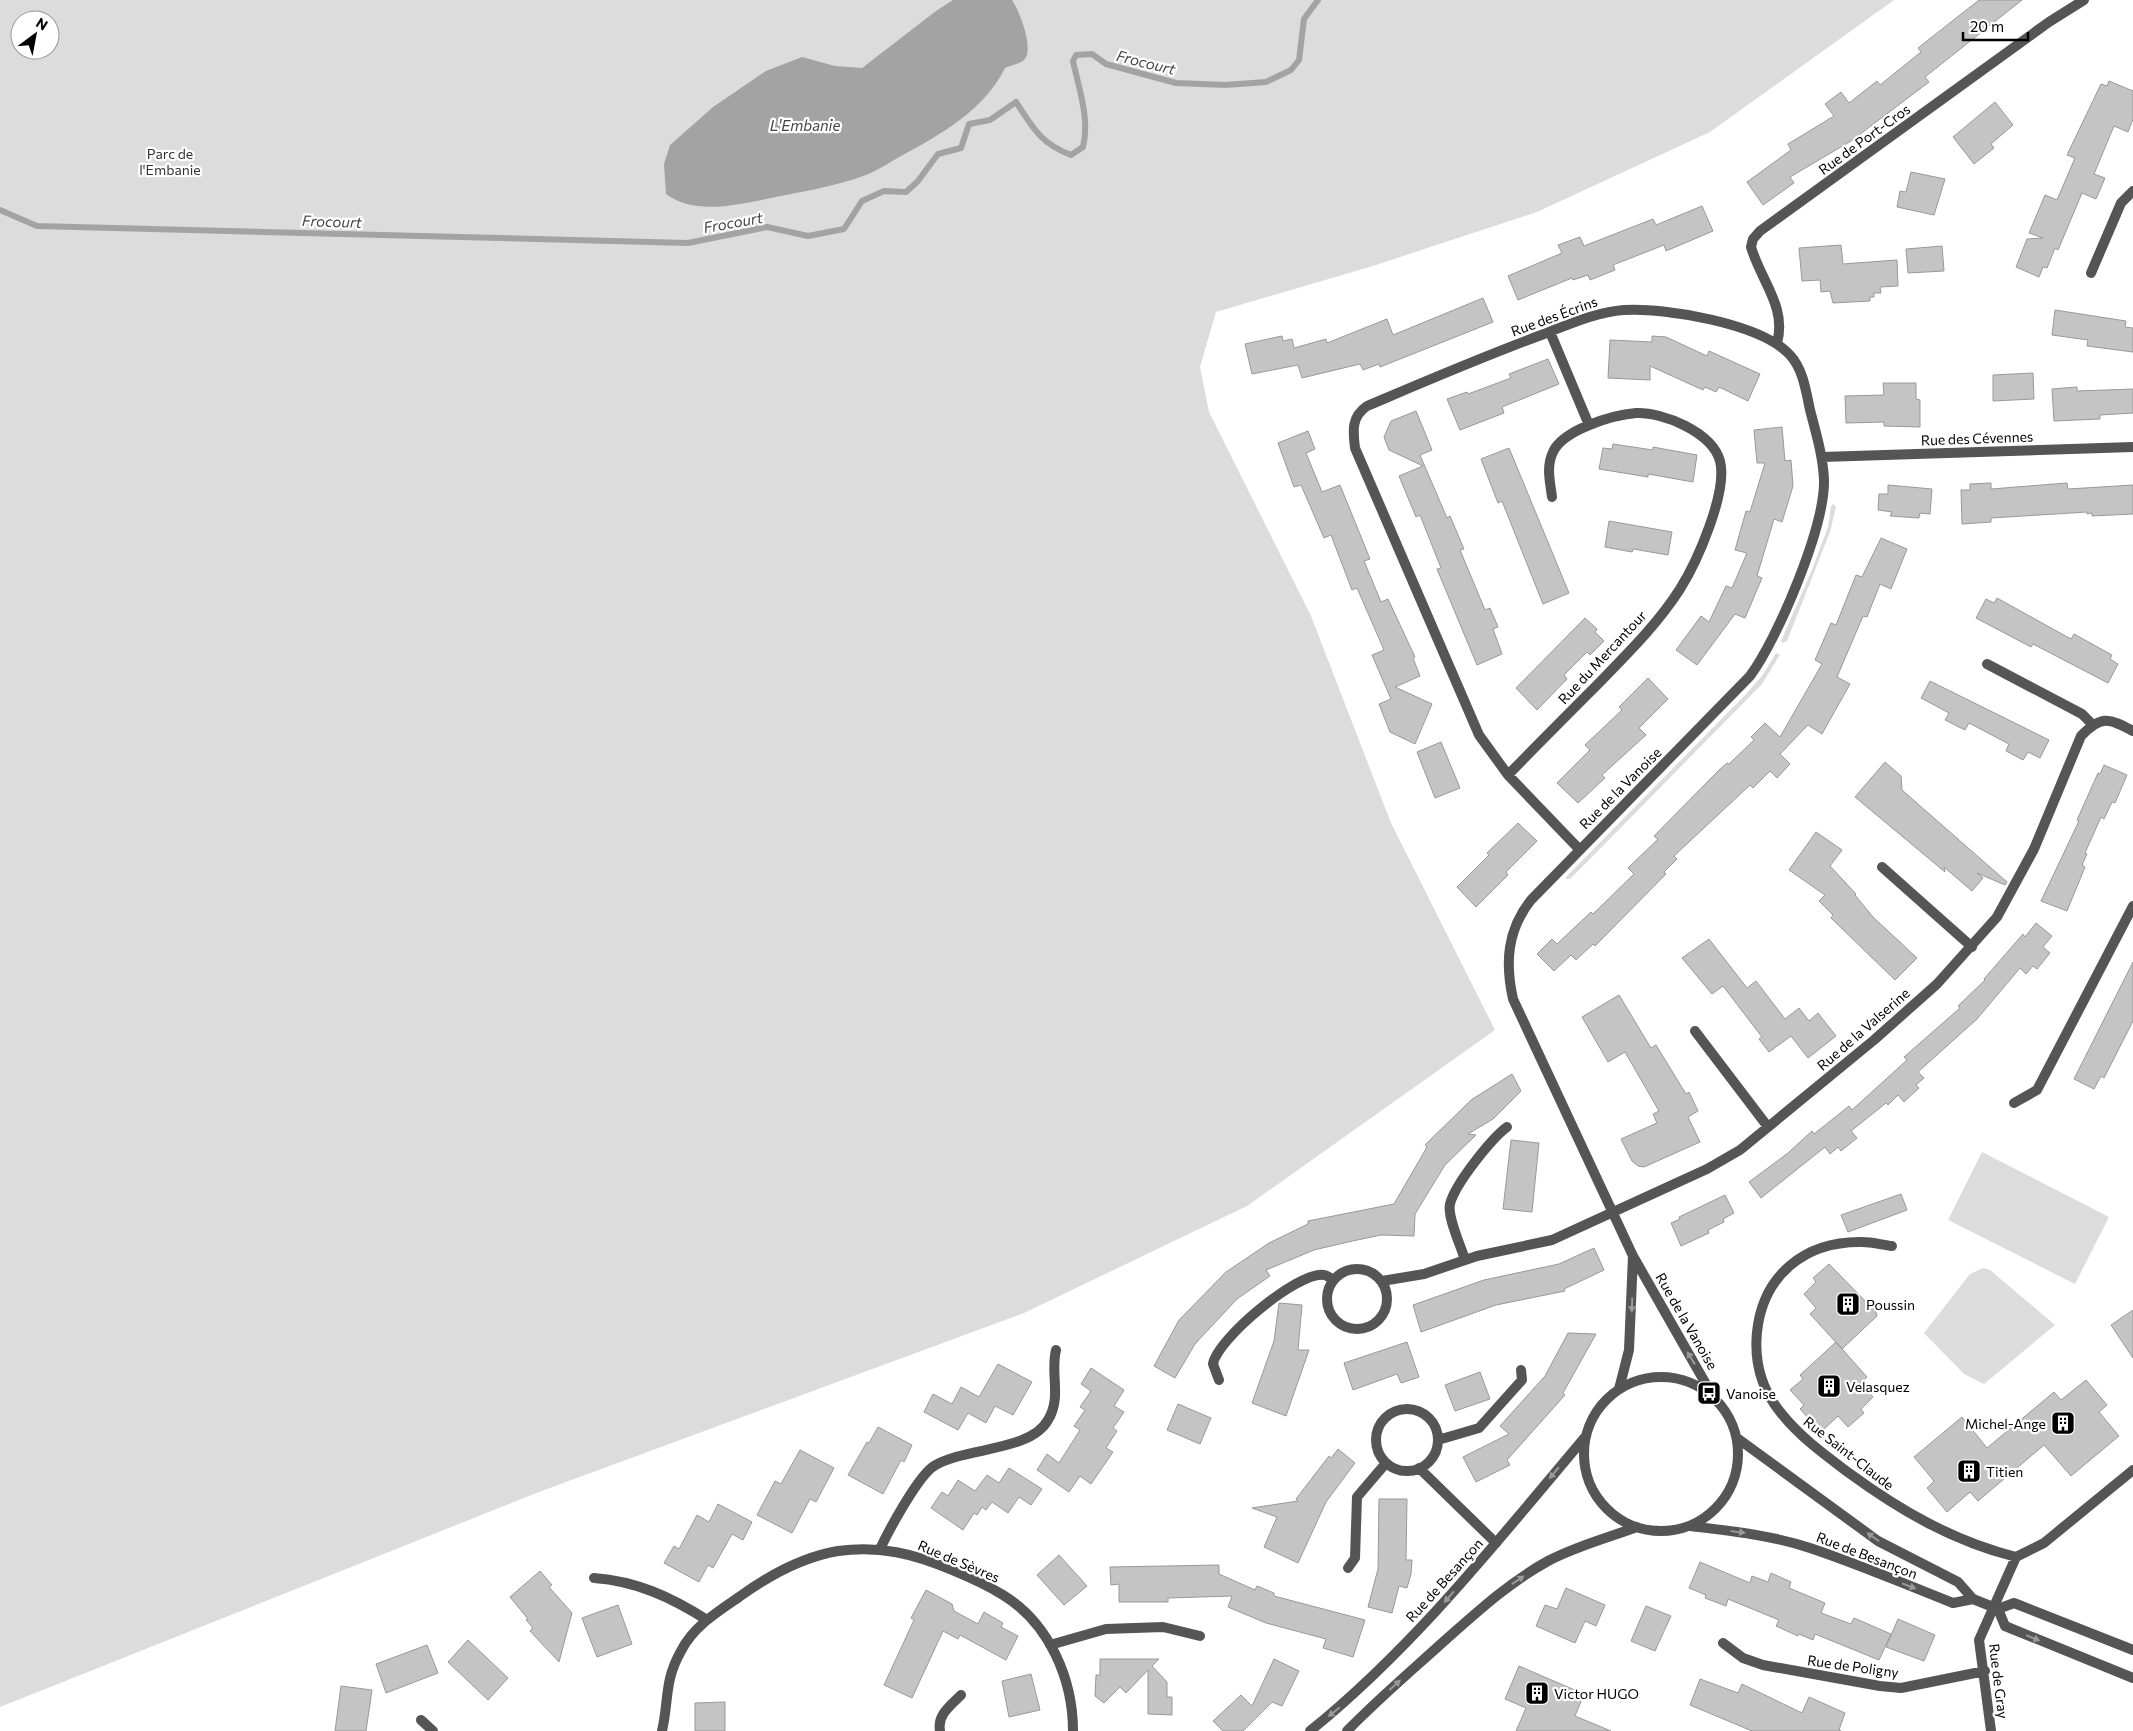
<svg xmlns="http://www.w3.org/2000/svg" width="2133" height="1731" viewBox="0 0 2133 1731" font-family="Commissioner,sans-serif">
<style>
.green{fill:#dcdcdc;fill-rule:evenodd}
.water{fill:#a3a3a3}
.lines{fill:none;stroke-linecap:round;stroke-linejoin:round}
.stream{stroke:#a3a3a3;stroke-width:6}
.building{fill:#c4c4c4;stroke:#999}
.minor{stroke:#555;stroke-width:10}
.tertiary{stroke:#555;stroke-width:10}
.oneway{fill:#999}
.labels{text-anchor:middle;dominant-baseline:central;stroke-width:4.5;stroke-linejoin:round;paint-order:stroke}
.street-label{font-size:14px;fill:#000;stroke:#fff}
.park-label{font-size:14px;fill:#333;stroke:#fff}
.poi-label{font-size:14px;fill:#000;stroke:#fff;text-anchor:start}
.water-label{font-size:15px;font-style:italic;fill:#444;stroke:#fff}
</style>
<rect width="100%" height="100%" fill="#fff"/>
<path class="green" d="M0 0H1894L1710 132 1537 212 1376 265 1216 312 1200 367 1209 412 1311 616 1391 823 1495 1030 1247 1206 1024 1313 539 1492 0 1707ZM20 20H50V50H20Z
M1833 504 1836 507 1830 532 1787 641 1782 643 1781 641 1811 572 1828 527 1831 506Z
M1776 653 1780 655 1778 658 1762 684 1588 861 1570 879H1566V877L1747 693 1762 676Z
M1982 1152 2109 1217 2075 1284 1948 1220Z
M1983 1268 1990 1270 2055 1325 1984 1384 1964 1374 1924 1333 1970 1274Z"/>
<path class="water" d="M953 0H1012C1019 10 1035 50 1024 60 1020 64 1011 65 1005 68 984 110 943 133 903 155 891 161 879 170 866 175 834 187 799 192 766 199 735 205 694 215 666 194L664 164 670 145 713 107 766 71 802 57 835 66 862 68 936 11Z"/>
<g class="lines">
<path class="stream" d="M0 210 37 226 688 243 767 227 808 236 844 229 862 201 884 191 906 192 918 181 938 154 961 148 969 124 990 120 1016 102C1033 128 1041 144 1071 155L1083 147C1090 119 1079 89 1073 61L1076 55 1092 54 1106 64 1176 83 1225 85 1266 82 1291 70 1299 60 1304 19 1318 0"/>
</g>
<path class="building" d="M1979 0H2022L1925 77 1929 82 1851 141 1790 177 1794 183 1763 205 1747 182 1791 150 1788 144 1834 116 1825 104 1841 92 1849 103 1877 81 1880 85 1921 52 1918 48Z
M2109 81 2133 91V119L2128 132 2114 126 2094 174 2105 178 2096 199 2082 193 2058 250 2055 248 2047 268 2043 267 2039 277 2016 267 2027 239 2043 238 2029 233 2045 195 2057 200 2075 158 2067 155 2101 84 2107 86Z
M1995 102 2013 125 1991 144 1994 148 1974 164 1953 137Z
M1911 172 1945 179 1934 215 1897 207 1900 191 1906 192Z
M1702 206 1713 231 1666 251 1664 245 1613 265 1615 270 1590 280 1588 275 1573 280 1572 278 1518 300 1508 276 1562 253 1558 245 1580 237 1584 246 1653 219 1656 225Z
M1841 245 1843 264 1897 260 1898 286 1880 287 1881 293H1874V297H1870V301L1833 303 1830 291 1821 292 1820 280 1802 281 1799 248Z
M1942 246 1944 271 1908 273 1906 249Z
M1483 298 1493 322 1380 367 1379 364 1363 370 1360 364 1302 378 1298 365 1252 374 1245 344 1282 336 1283 341 1292 339 1294 348 1326 339 1327 343 1387 319 1393 335Z
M2055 310 2126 321 2125 327 2133 328V352L2087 346 2088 340 2052 335Z
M1652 336 1666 337 1707 356 1709 351 1760 374 1748 401 1719 387 1716 392 1705 387 1703 390 1650 366V380L1608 378 1610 340 1652 342Z
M1548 359 1559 384 1502 407 1504 413 1460 430 1447 399 1467 392 1468 394 1511 378 1509 374Z
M2033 373 2034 399 1993 401V375Z
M1883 383H1916V399L1920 400V427L1884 426V422L1846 423 1845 396 1884 395Z
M2077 387V391L2133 389V413L2100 415V419L2054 421 2052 389Z
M1416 411 1432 450 1420 455 1447 518 1450 516 1464 549 1460 550 1485 610 1490 608 1498 627 1493 629 1502 654 1477 665 1437 569 1441 568 1420 515 1416 517 1399 476 1423 466 1389 450 1384 437 1391 421Z
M1782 427 1785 461 1791 460 1793 486 1782 522 1774 519 1757 576 1762 578 1745 618 1735 614 1697 665 1676 650 1701 616 1709 622 1726 586 1732 588 1747 553 1735 550 1746 511 1750 512 1765 463H1757L1754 430Z
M1308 431 1315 449 1306 453 1322 492 1340 485 1370 559 1364 561 1381 602 1388 599 1415 657 1413 658 1420 676 1395 687 1432 704 1415 744 1390 732 1379 704 1391 699 1372 655 1384 650 1357 588 1352 590 1331 535 1324 538 1301 485 1294 487 1278 443Z
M1613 444 1653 450V447L1697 455 1693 482 1648 474V477L1599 469 1603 448 1612 449Z
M1509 448 1569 593 1543 604 1502 501 1498 503 1481 459Z
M1991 483V489L2067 483 2068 489 2133 485V514L2092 516V513L2087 514V512L1991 518V522L1962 524 1961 490H1970V484Z
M1888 485 1932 489 1930 514 1920 513 1919 518 1890 516 1892 512 1878 510 1879 494H1888Z
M1609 521 1672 532 1668 555 1633 549 1632 552 1605 547Z
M1881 538 1907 549 1891 589 1880 584 1867 617 1863 616 1837 677 1850 684 1822 734 1808 725 1780 754 1790 764 1777 778 1770 771 1753 788 1750 785 1674 856 1677 859 1664 872 1666 874 1595 946 1593 944 1576 960 1571 955 1554 971 1537 954 1552 939 1557 944 1591 912 1593 914 1634 874 1628 868 1658 839 1654 836 1719 770 1727 763 1729 764 1754 740 1751 737 1765 723 1780 737 1822 664 1815 660 1831 623 1836 625 1856 575 1862 577Z
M1997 598 2071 639 2074 634 2112 655 2110 659 2118 664 2108 683 2033 644 2031 647 1976 618 1986 599 1994 603Z
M1585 618 1597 629 1595 632 1604 641 1590 655 1587 652 1564 675 1567 679 1537 710 1516 688Z
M1648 678 1668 699 1639 728 1646 735 1602 775 1605 778 1578 803 1557 783 1590 750 1585 745 1622 710 1619 707Z
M1930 681 2049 740 2040 758 2028 752 2023 760 2006 751 2009 744 1969 723 1965 730 1945 720 1949 713 1921 698Z
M1441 742 1460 788 1435 798 1417 752Z
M1885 762 1901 776 1902 790 2007 882 2005 885 1977 873 1983 878 1972 891 1944 867 1945 872 1855 797Z
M2104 765 2127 775 2115 803 2112 802 2104 819 2101 817 2085 853 2087 854 2082 865 2085 867 2067 911 2041 901 2079 821 2077 820 2098 773 2100 774Z
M1518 823 1537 841 1506 872 1508 875 1476 907 1457 887 1489 855 1487 853Z
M1816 832 1842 850 1830 866 1856 894 1855 895 1873 917 1917 958 1895 980 1831 918 1833 915 1819 901 1825 895 1789 870Z
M2036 923 2052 936 2043 947 2050 953 2037 969 2033 966 2026 974 2020 968 1977 1019 1918 1072 1924 1078 1916 1085 1919 1088 1904 1102 1898 1095 1888 1105 1886 1103 1851 1131 1857 1138 1841 1151 1838 1147 1830 1154 1825 1147 1761 1198 1749 1182 1788 1153 1812 1131 1814 1134 1849 1106 1852 1110 1907 1060 1904 1057 1960 1008 1958 1006 1985 980 1984 979 2023 934 2025 937Z
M1709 939 1747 988 1756 981 1785 1019 1799 1008 1809 1021 1818 1013 1836 1036 1808 1058 1791 1036 1769 1052 1759 1039 1762 1037 1723 986 1712 994 1682 958Z
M2133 962V1021L2104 1078 2101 1076 2094 1089 2074 1079Z
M1619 995 1651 1048 1656 1045 1686 1094 1689 1092 1698 1111 1688 1117 1700 1142 1644 1167 1638 1166 1632 1161 1621 1139 1657 1123 1653 1114 1659 1111 1625 1052 1608 1062 1582 1017Z
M1512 1074 1521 1091 1493 1119 1468 1134 1476 1135 1445 1165 1415 1214 1414 1236 1381 1235 1348 1242 1314 1250 1266 1270 1270 1276 1237 1299 1195 1344 1175 1378 1154 1366 1179 1320 1226 1272 1269 1243 1308 1224V1221L1394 1204 1427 1147 1425 1145 1471 1100Z
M1511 1140 1539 1143 1532 1212 1503 1209Z
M1901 1194 1907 1210 1848 1232 1841 1215Z
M1725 1195 1734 1213 1723 1219 1724 1222 1708 1230 1709 1233 1681 1246 1671 1223 1680 1219 1679 1217Z
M1594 1248 1604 1270 1564 1289 1565 1291 1496 1305 1421 1332 1413 1305 1484 1280 1559 1264Z
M1829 1264 1876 1312 1877 1316 1842 1349 1810 1314 1816 1308 1804 1294 1816 1282 1813 1278Z
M1279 1303 1302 1305 1298 1350H1309L1286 1416 1252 1403 1274 1341Z
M2133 1310V1358L2111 1325Z
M1568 1333 1596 1334 1563 1393 1565 1395 1507 1460 1510 1465 1476 1482 1463 1457 1509 1434 1500 1426 1545 1376Z
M1407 1342 1419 1377 1401 1383 1397 1374 1353 1390 1344 1363Z
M1836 1342 1867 1377 1861 1383 1873 1397 1861 1409 1864 1413 1848 1427 1838 1416 1821 1432 1800 1409 1804 1405 1790 1390 1803 1379 1800 1375Z
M998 1364 1032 1382 1013 1415 995 1406 986 1423 968 1413 958 1430 924 1412 933 1394 952 1404 961 1387 979 1397Z
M1091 1368 1124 1390 1114 1406 1124 1412 1113 1428 1117 1431 1106 1448 1113 1452 1091 1484 1080 1476 1069 1492 1037 1470 1047 1454 1059 1463 1080 1430 1074 1426 1085 1410 1080 1407 1091 1391 1081 1384Z
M1480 1372 1490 1399 1455 1411 1445 1385Z
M2086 1380 2107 1405 2099 1412 2119 1436 2071 1476 2044 1445 1978 1501 1970 1492 1947 1512 1927 1488 1934 1481 1914 1457 1962 1417 1987 1448 2054 1392 2061 1400Z
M1178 1404 1211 1418 1200 1444 1167 1430Z
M878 1427 912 1445 904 1462 901 1460 883 1494 848 1475 867 1442 869 1443Z
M1338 1449 1355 1463 1326 1502 1298 1563 1264 1547 1277 1517 1252 1508 1298 1501 1296 1499 1329 1456 1331 1458Z
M800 1450 834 1468 816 1502 810 1499 792 1533 757 1515 775 1481 781 1484Z
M1009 1468 1042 1489 1031 1505 1019 1497 1008 1513 992 1502 986 1510 982 1507 977 1515 974 1513 963 1530 931 1508 942 1492 948 1496 958 1480 975 1491 987 1475 999 1483Z
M1379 1499H1407L1406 1560H1412L1411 1574 1407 1588 1399 1586 1392 1613 1368 1607 1378 1569Z
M718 1504 752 1522 743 1540 732 1534 713 1568 708 1565 699 1582 664 1563 674 1546 679 1549 697 1515 709 1522Z
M1059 1555 1087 1586 1064 1605 1037 1575Z
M1700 1562 1750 1583 1752 1576 1768 1582 1771 1573 1791 1582 1789 1588 1825 1603 1821 1613 1851 1624 1854 1618 1891 1634 1879 1660 1815 1634 1813 1640 1799 1634 1798 1636 1776 1626 1779 1620 1728 1599 1726 1606 1705 1598 1706 1595 1689 1588Z
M1219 1565V1574L1255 1590 1257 1586 1274 1593V1596L1365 1620 1353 1657 1323 1648 1326 1639 1266 1623 1228 1607 1232 1596 1168 1598V1602H1119V1584L1111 1585 1110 1567Z
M540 1571 552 1585 549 1587 572 1613 559 1662 530 1631 533 1628 526 1620 528 1619 510 1597Z
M1566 1588 1605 1605 1596 1626 1585 1621 1575 1643 1536 1626 1545 1605 1557 1609Z
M926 1590 952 1604 954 1611 978 1624 984 1612 1003 1623 1001 1627 1018 1636 1006 1660 960 1635 958 1639 943 1631 912 1698 884 1685 914 1620 911 1618Z
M618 1605 632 1644 597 1657 582 1618Z
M1646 1606 1671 1616 1655 1651 1631 1641Z
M1898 1619 1935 1635 1924 1661 1886 1647Z
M468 1640 508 1678 488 1700 448 1662Z
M427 1645 438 1673 386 1693 376 1664Z
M1100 1659H1159L1152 1666 1167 1682V1697H1172V1715L1148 1714V1670L1126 1693 1120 1687 1104 1703 1095 1696 1096 1675H1100Z
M1274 1659 1299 1671 1282 1706 1272 1702 1243 1731H1223L1213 1721 1241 1695 1252 1706Z
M1519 1666 1584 1694 1575 1716 1611 1731H1516L1526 1708 1505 1699Z
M1031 1674 1040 1710 1009 1717 1002 1681Z
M1700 1679 1738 1693 1742 1684 1802 1713 1809 1697 1845 1713 1839 1730 1841 1731H1752L1690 1705Z
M341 1686 372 1690 366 1731H335Z
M725 1702V1731H695V1703Z"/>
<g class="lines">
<path class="minor" d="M2091 273 2121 203 2133 191
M1550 332 1589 425
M1777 343C1787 307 1761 281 1751 247L1753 239 1760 231 2049 22 2084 0
M1822 457 2133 447
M1987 664 2082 714 2092 724
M1508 775C1537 745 1567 715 1596 686 1626 655 1657 625 1680 589 1697 562 1728 492 1720 461 1712 432 1663 412 1636 413 1612 415 1563 430 1553 452 1546 467 1550 481 1552 497
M1579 849 1508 775 1479 735 1355 448C1353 431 1351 417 1367 406 1426 381 1484 356 1544 334 1570 324 1596 312 1624 310 1665 307 1762 324 1790 355 1803 369 1806 391 1810 410 1816 433 1823 456 1824 480 1825 527 1778 638 1750 676L1531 900C1507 930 1505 963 1513 999L1633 1256 1715 1400
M1882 867 1972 947
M1695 1031 1768 1127
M2014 1103 2037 1090 2133 906
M1892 1246C1883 1245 1872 1242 1862 1242 1805 1241 1763 1275 1757 1332 1754 1362 1762 1390 1781 1413 1800 1437 1825 1455 1849 1473 1901 1511 1953 1541 2016 1557L2044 1543 2133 1470
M1465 1260C1461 1246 1447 1217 1450 1204 1455 1184 1491 1139 1507 1127
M1327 1299a30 30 0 1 1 60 0a30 30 0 1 1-60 0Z
M1382 1281 1424 1274 1477 1256 1552 1240 1707 1169 1740 1150 1874 1040 1937 984 1997 917 2034 849 2081 736C2101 715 2109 718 2133 731
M1219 1380 1213 1364C1217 1339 1298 1271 1324 1275 1327 1275 1331 1279 1334 1280
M1619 1389 1629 1350 1633 1256
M1376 1440a31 31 0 1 1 62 0a31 31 0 1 1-62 0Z
M1438 1440 1479 1428 1522 1380 1521 1370
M1419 1468 1496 1543
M880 1549C889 1530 918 1476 934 1466 964 1447 1030 1452 1048 1420 1062 1397 1050 1374 1056 1350
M1348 1568 1355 1558 1357 1497 1386 1463
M594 1578C636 1581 671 1597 707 1620
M1723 1643 1743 1658 1763 1665 1880 1686 1901 1688 1985 1671
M1050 1645 1106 1629 1163 1627 1200 1636
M421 1720 433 1731
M662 1731C669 1700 664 1681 681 1651 693 1627 717 1612 739 1597 768 1576 802 1557 838 1551 879 1545 915 1554 952 1570 969 1577 987 1585 1003 1595 1049 1623 1073 1679 1073 1731
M940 1731C937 1715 950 1706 961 1695
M1991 1731 1979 1640 2016 1557"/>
<path class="tertiary" d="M1584 1454a77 77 0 1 1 154 0a77 77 0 1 1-154 0Z
M1737 1438 1878 1541 1958 1582 1973 1599 1998 1609 2014 1603 2133 1650
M1690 1526C1730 1531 1771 1535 1810 1548 1858 1564 1905 1584 1953 1603L1973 1599
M1998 1609 2005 1626 2133 1678
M1310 1731C1415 1646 1499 1539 1586 1436
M1347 1731C1377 1700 1410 1672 1442 1643 1476 1613 1508 1583 1548 1561 1576 1546 1607 1538 1637 1527"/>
</g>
<defs><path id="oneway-solid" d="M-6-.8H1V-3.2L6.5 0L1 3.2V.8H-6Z" transform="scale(1.25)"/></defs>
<g class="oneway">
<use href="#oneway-solid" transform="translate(1632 1305) rotate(92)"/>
<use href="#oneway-solid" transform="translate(1691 1358) rotate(-122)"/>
<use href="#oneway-solid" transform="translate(1554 1473) rotate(130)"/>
<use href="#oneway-solid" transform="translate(1738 1532) rotate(7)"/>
<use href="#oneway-solid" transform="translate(1873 1537) rotate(-145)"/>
<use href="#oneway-solid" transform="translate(1518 1580) rotate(-34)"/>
<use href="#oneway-solid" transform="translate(1909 1586) rotate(21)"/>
<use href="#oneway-solid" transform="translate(1449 1597) rotate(131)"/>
<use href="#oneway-solid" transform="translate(2033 1638) rotate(22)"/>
<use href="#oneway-solid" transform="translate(1395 1685) rotate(-42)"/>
<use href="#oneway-solid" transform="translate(1334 1712) rotate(141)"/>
</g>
<defs>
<g id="building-square" transform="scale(1.25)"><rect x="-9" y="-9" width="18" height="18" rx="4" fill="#000" stroke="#fff"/><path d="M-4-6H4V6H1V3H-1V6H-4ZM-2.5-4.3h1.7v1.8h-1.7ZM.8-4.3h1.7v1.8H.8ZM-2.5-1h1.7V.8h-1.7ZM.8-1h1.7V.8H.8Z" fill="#fff"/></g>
<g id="bus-square" transform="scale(1.25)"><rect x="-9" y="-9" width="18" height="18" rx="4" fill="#000" stroke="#fff"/><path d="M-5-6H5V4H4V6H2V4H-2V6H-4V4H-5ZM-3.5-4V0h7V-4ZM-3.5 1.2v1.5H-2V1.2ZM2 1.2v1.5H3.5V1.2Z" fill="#fff"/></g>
</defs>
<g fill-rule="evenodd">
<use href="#building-square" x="1848" y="1304"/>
<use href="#building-square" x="1829" y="1386"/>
<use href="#bus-square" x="1709" y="1393"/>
<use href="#building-square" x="2063" y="1423"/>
<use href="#building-square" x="1969" y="1471"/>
<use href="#building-square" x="1537" y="1693"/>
</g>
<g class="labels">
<g class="street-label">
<text transform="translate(1864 139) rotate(-36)">Rue de Port-Cros</text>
<text transform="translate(1554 316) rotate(-20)">Rue des Écrins</text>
<text transform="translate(1977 438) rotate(-2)">Rue des Cévennes</text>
<text transform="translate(1602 657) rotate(-47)">Rue du Mercantour</text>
<text transform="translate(1620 788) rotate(-45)">Rue de la Vanoise</text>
<text transform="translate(1863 1029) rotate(-41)">Rue de la Valserine</text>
<text transform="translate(1687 1321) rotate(60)">Rue de la Vanoise</text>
<text transform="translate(1849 1453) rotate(38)">Rue Saint-Claude</text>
<text transform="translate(1867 1555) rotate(21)">Rue de Besançon</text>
<text transform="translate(959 1561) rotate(23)">Rue de Sèvres</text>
<text transform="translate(1444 1580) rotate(-48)">Rue de Besançon</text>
<text transform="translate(1853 1666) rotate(8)">Rue de Poligny</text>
<text transform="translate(1999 1681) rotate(83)">Rue de Gray</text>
</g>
<g class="park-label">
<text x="170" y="153">Parc de<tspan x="170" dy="16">l'Embanie</tspan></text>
</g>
<g class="poi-label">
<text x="1866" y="1304">Poussin</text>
<text x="1846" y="1386">Velasquez</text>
<text x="1726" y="1393">Vanoise</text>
<text x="2046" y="1423" text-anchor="end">Michel-Ange</text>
<text x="1986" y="1471">Titien</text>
<text x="1554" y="1693">Victor HUGO</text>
</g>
<g class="water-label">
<text transform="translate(1146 62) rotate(14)">Frocourt</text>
<text x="805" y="125">L'Embanie</text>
<text transform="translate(332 221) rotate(2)">Frocourt</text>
<text transform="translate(733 222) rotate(-10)">Frocourt</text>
</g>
</g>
<g transform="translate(35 35) rotate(32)"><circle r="24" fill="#ffffff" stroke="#999999"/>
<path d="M0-4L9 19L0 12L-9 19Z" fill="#000000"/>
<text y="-8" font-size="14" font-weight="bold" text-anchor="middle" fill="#000000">N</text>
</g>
<path d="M1963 32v8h65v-8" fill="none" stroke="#000000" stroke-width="2.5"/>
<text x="1970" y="32" font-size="15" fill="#000000" stroke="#ffffff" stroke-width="4" paint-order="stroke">20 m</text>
</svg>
